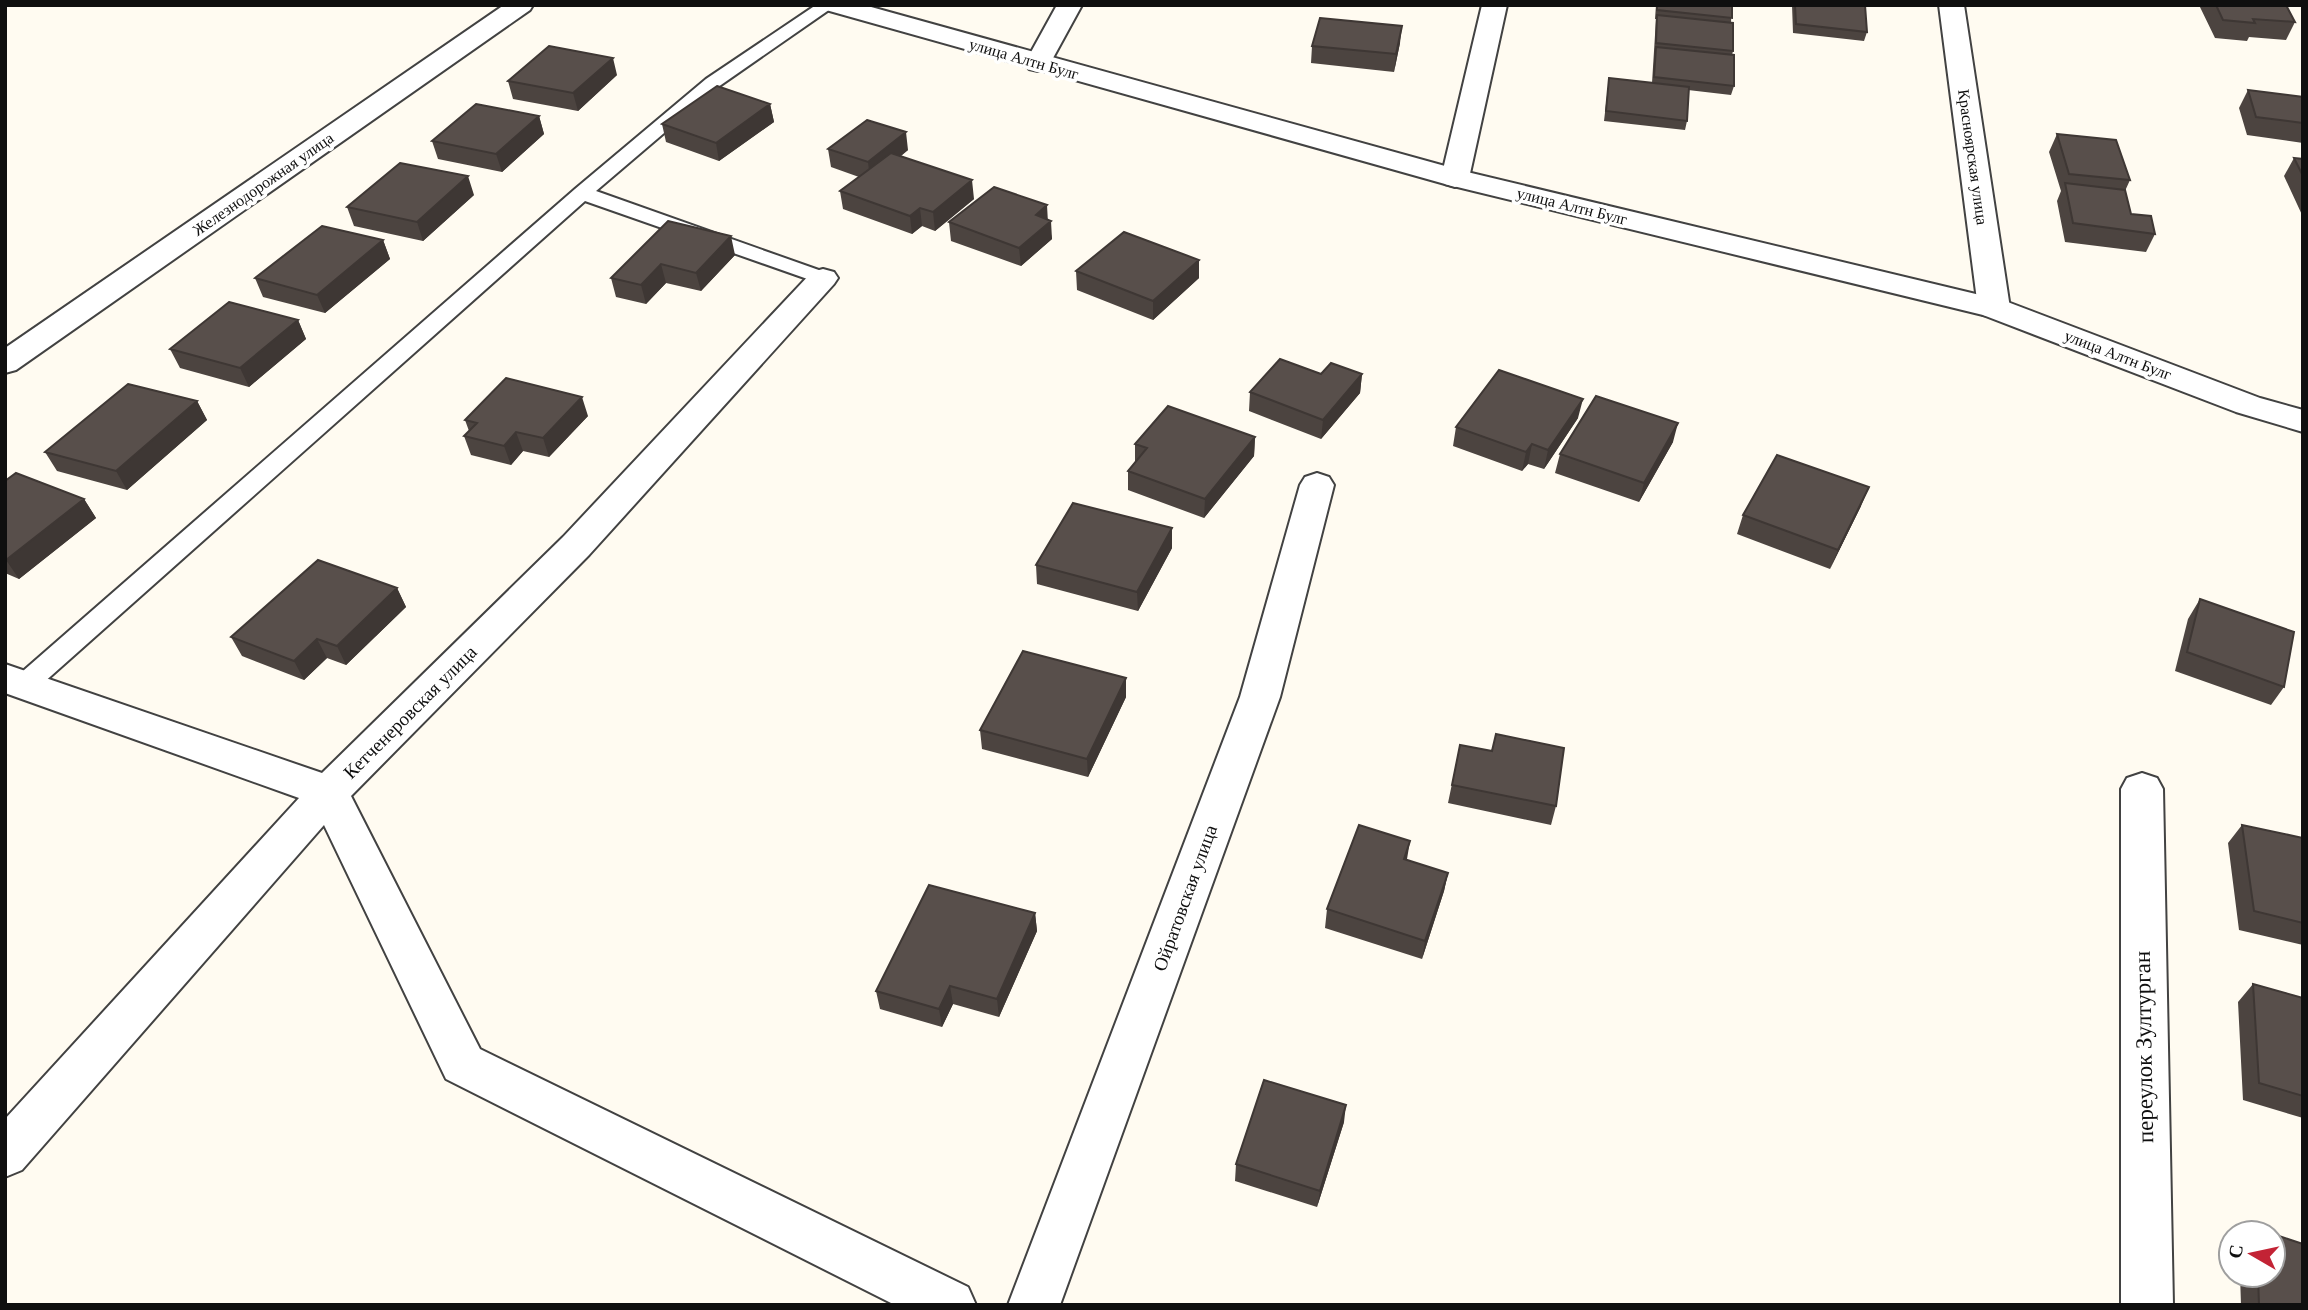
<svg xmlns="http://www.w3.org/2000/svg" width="2308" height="1310" viewBox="0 0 2308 1310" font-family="'Times New Roman',serif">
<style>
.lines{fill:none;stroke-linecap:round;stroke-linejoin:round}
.service-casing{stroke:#424242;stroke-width:4}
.minor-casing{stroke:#424242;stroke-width:4}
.tertiary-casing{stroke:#424242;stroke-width:4}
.service{fill:#fff;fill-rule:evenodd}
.minor{fill:#fff;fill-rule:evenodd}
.tertiary{fill:#fff;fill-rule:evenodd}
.wall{fill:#4c4440}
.shaded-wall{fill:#3e3734}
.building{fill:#584f4b;stroke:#3e3734;stroke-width:2}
.labels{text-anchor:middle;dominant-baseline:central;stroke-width:7;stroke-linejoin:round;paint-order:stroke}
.far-street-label{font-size:16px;fill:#0f0f0f;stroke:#fff}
.street-label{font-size:19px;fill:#0f0f0f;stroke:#fff}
.near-street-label{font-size:23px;fill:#0f0f0f;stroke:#fff}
</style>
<rect width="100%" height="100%" fill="#fffbf1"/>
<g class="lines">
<g class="service-casing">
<path id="service" d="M816 5H836L718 87 596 191 830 274 833 278 830 282H816L585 201 33 692 24 695 15 692 11 685 15 678 575 189 706 79Z"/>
</g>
<g class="minor-casing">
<path id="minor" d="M504 5H533L530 10 16 370 5 373V348Z
M1057 5H1082L1047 69 1038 71 1029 69 1025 63Z
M1482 5H1507L1469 178 1465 184 1455 187 1445 184 1441 178Z
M1939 5H1964L2010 308 2005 315 1994 317 1983 315 1978 308Z
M823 269 834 272 838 278 834 284 589 555 351 796 480 1049 968 1287 976 1305H895L446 1079 324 825 22 1170 5 1177V1119L299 798 5 693V664L322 773 563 537 812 272Z
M1317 473 1329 477 1334 485 1280 697 1060 1305H1008L1240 697 1300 485 1305 477Z
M2142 773 2157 778 2163 789 2173 1305H2121V789L2127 778Z"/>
</g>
<g class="tertiary-casing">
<path id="tertiary" d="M823 5H864L1463 171 2005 301 2260 398 2303 410V432L2236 412 1983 315 1445 184 826 10Z"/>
</g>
<use href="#service" class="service"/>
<use href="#minor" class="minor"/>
<use href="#tertiary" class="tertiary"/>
</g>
<path class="wall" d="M1656 5H1732L1731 22 1733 51 1732 55 1734 86 1731 95 1688 90 1687 121 1685 130 1604 121 1609 78 1652 83 1656 19H1655Z
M1792 5H1865L1867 32 1864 41 1793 33Z
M2199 5H2286L2295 22 2286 40 2249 37 2247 41 2215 38Z
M1400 43 1394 72 1311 63 1312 46Z
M617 75 578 111 513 99 508 81Z
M2248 90 2303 97V143L2247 135 2239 108Z
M770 104 774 122 719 161 666 142 662 124Z
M539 116 544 134 502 172 438 159 432 141Z
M2057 134 2130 180 2125 191 2131 214 2155 234 2146 252 2065 242 2057 201 2061 191 2049 152Z
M828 149 908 150 901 156 974 199 935 231 922 226 912 234 843 209 840 191 859 177 831 167Z
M2294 158 2303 159V217L2284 176Z
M474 195 423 241 354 226 347 207Z
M1048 220 1052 239 1021 266 951 241 949 222Z
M668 221 735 255 701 291 666 283 646 304 616 297 611 278Z
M383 240 390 259 325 313 263 297 255 278Z
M1199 260V278L1153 320 1077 290 1076 271Z
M298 320 306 339 249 387 180 368 170 349Z
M1321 374H1362L1360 393 1321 439 1249 411 1250 392Z
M197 401 207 420 127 490 57 471 45 452Z
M588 416 549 457 523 451 511 465 471 455 464 436 469 431 465 420Z
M1578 418 1544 469 1528 464 1522 471 1453 446 1456 427Z
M1255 437 1254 456 1204 518 1128 490V471L1135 463V444Z
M1673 442 1639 502 1555 473 1560 454Z
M5 481 84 499 96 518 19 579 5 573Z
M1861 506 1830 569 1737 534 1743 515Z
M1172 528V548L1138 611 1037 584 1036 565Z
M397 588 406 607 346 665 327 658 304 680 242 656 231 637Z
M2200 599 2284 687 2271 705 2175 671 2188 619Z
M1126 678V697L1088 777 982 749 980 730Z
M1460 745 1556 806 1551 825 1448 803Z
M2242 825 2303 838V945L2239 930 2228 843Z
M1407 860 1448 873 1444 891 1422 959 1325 928 1327 909Z
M1035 913 1037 931 999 1017 953 1004 942 1027 880 1009 876 991Z
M2253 984 2303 998V1118L2243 1100 2238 1002Z
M1344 1122 1317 1207 1235 1181 1236 1164Z
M2240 1275H2273L2303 1305H2241Z"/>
<path class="shaded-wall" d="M1402 26 1400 43 1394 72 1396 54Z
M613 58 617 75 578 111 573 93Z
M770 104 774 122 719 161 716 143Z
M539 116 544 134 502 172 496 154Z
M906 132 908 150 870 180 868 162Z
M468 176 474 195 423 241 417 222Z
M972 180 974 199 935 231 933 212Z
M1047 205 1048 223 1051 221 1052 239 1021 266 1019 248 1036 215Z
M920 208 922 226 912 234 910 216Z
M731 236 735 255 701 291 696 273Z
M383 240 390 259 325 313 317 295Z
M1199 260V278L1153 320V301Z
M661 264 666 283 646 304 641 285Z
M298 320 306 339 249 387 240 368Z
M1362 374 1360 393 1321 439 1323 420Z
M582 397 588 416 549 457 543 438Z
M1583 399 1578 418 1544 469 1548 450Z
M197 401 207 420 127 490 116 471Z
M1678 423 1673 442 1639 502 1644 483Z
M516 432 523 451 511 465 504 446Z
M1255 437 1254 456 1204 518 1205 499Z
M1532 444 1528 464 1522 471 1526 452Z
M1869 487 1861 506 1830 569 1838 550Z
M84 499 96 518 19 579 6 560Z
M1172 528V548L1138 611 1137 592Z
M397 588 406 607 346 665 337 646Z
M317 639 327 658 304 680 294 661Z
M1126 678V697L1088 777 1087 759Z
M1410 841 1407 859 1400 878 1404 859Z
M1448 873 1444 891 1422 959 1425 941Z
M1035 913 1037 931 999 1017 997 999Z
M950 986 953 1004 942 1027 939 1009Z
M1346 1105 1344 1122 1317 1207 1320 1191Z"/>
<path class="building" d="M1657 5H1732V18L1657 10Z
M1795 5H1865L1867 32 1796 24Z
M2216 5H2286L2295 22 2253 19 2255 23 2223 20Z
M1657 15 1733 23V51L1656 43Z
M1320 18 1402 26 1396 54 1312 46Z
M549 46 613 58 573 93 508 81Z
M1656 47 1734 55V86L1654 77Z
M1609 78 1689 87 1687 121 1606 111Z
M717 86 770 104 716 143 662 124Z
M2248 90 2303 97V123L2256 117Z
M476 104 539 116 496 154 432 141Z
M867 120 906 132 868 162 828 149Z
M2057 134 2116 140 2130 180 2069 174Z
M891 153 972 180 933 212 920 208 910 216 840 191Z
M2294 158 2303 159V176Z
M400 163 468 176 417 222 347 207Z
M2065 183 2125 190 2131 214 2151 216 2155 234 2073 223Z
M994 187 1047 205 1036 215 1051 221 1019 248 949 222Z
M668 221 731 236 696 273 661 264 641 285 611 278Z
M322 226 383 240 317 295 255 278Z
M1124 232 1199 260 1153 301 1076 271Z
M229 302 298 320 240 368 170 349Z
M1280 359 1321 374 1331 363 1362 374 1323 420 1250 392Z
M1499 370 1583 399 1548 450 1532 444 1526 452 1456 427Z
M506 378 582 397 543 438 516 432 504 446 464 436 477 423 465 420Z
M128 384 197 401 116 471 45 452Z
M1596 396 1678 423 1644 483 1560 454Z
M1168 406 1255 437 1205 499 1128 471 1147 448 1135 444Z
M1777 455 1869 487 1838 550 1743 515Z
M16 473 84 499 6 560 5 481Z
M1073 503 1172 528 1137 592 1036 565Z
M318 560 397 588 337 646 317 639 294 661 231 637Z
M2200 599 2294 632 2284 687 2187 652Z
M1023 651 1126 678 1087 759 980 730Z
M1496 734 1564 748 1556 806 1452 785 1460 745 1492 751Z
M1359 825 1410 841 1404 859 1448 873 1425 941 1327 909Z
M2242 825 2303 838V923L2254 911Z
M929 885 1035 913 997 999 950 986 939 1009 876 991Z
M2253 984 2303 998V1096L2259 1083Z
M1264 1080 1346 1105 1320 1191 1236 1164Z
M2257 1229 2269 1233H2257Z
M2273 1234 2303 1244V1305H2259L2258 1275H2273Z"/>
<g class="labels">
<g class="far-street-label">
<text transform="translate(1024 59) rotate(16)">улица Алтн Булг</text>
<text transform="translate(1973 157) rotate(82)">Красноярская улица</text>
<text transform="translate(263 184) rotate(-35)">Железнодорожная улица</text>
<text transform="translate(1572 206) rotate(14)">улица Алтн Булг</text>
<text transform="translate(2118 355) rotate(21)">улица Алтн Булг</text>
</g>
<g class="street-label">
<text transform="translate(410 712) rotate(-45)">Кетченеровская улица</text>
<text transform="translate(1185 898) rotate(-70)">Ойратовская улица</text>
</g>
<g class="near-street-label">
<text transform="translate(2144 1047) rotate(-91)">переулок Зултурган</text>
</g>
</g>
<rect width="2308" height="1310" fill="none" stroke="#0f0f0f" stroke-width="14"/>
<g transform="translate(2252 1254) rotate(279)"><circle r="33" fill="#ffffff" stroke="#9f9f9f" stroke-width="2"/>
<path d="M0-5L12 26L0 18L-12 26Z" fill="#c32335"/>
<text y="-10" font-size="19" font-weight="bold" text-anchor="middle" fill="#0f0f0f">С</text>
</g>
</svg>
